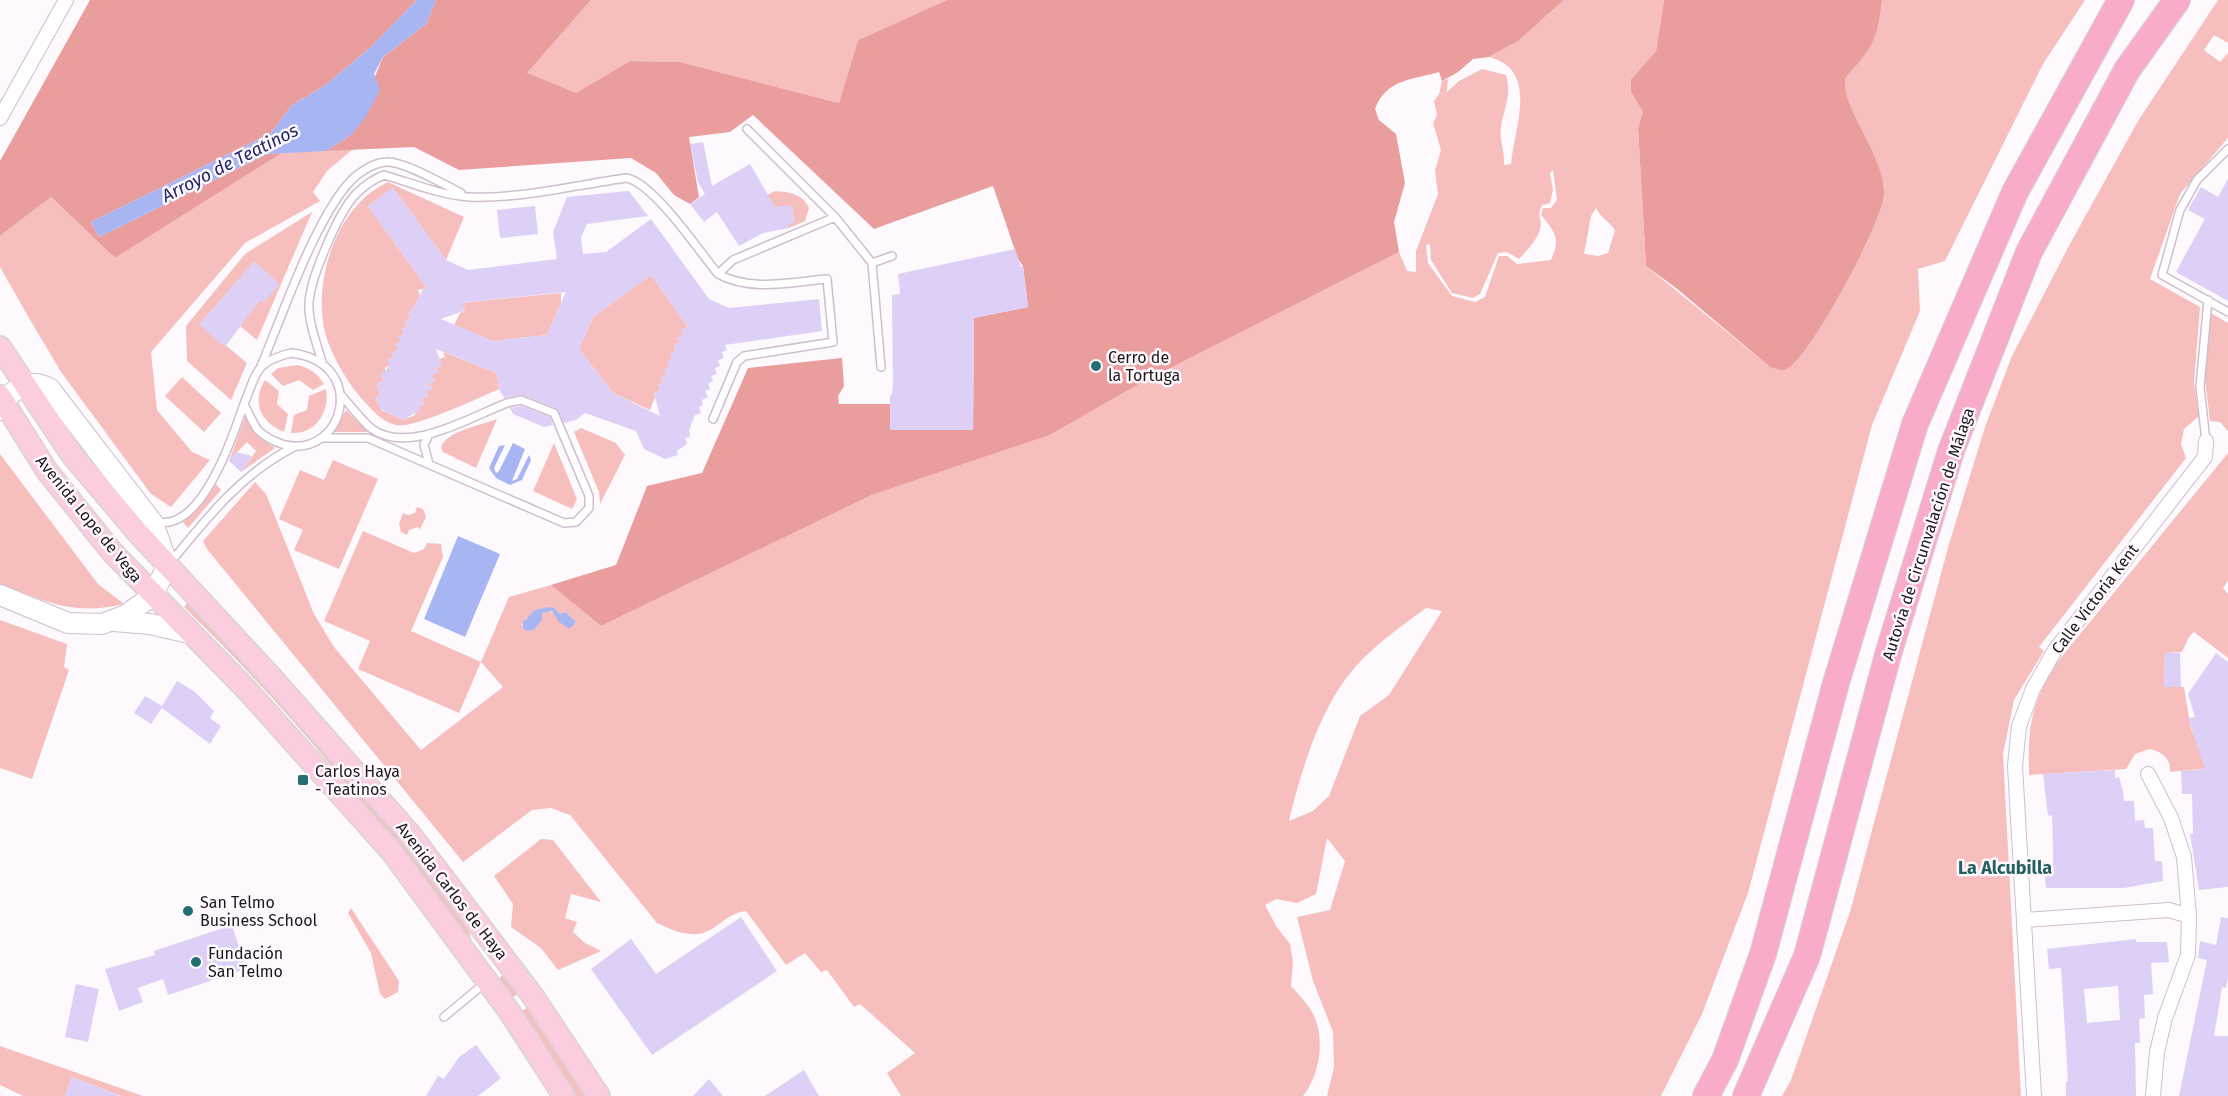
<svg xmlns="http://www.w3.org/2000/svg" width="2228" height="1096" viewBox="0 0 2228 1096" font-family="'Fira Sans',sans-serif">
<style>
.green{fill:#f6bfbe;fill-rule:evenodd}
.forest{fill:#e99e9d}
.water{fill:#a8b5f3}
.building{fill:#ddcff5;fill-rule:evenodd}
.lines{fill:none;stroke-linecap:round;stroke-linejoin:round}
.lane-casing{stroke:#d0becf;stroke-width:10}
.street-casing{stroke:#d0becf;stroke-width:16}
.secondary-casing{stroke:#d0becf;stroke-width:22}
.primary-casing{stroke:#d6d5d6;stroke-width:24}
.highway-casing{stroke:#d6d5d6;stroke-width:28}
.lane{stroke:#fff;stroke-width:7}
.street{stroke:#fff;stroke-width:14}
.secondary{stroke:#fff;stroke-width:20}
.primary{stroke:#fbcddf;stroke-width:21}
.highway{stroke:#f9acca;stroke-width:26}
.poi-dot{fill:#236e70;stroke:#fdf9fd;stroke-width:2}
.labels{text-anchor:middle;dominant-baseline:central;stroke-width:5;stroke-linejoin:round;paint-order:stroke}
.poi-label{font-size:16px;fill:#1e171d;stroke:#fdf9fd;text-anchor:start}
.street-label{font-size:16px;fill:#1e171d;stroke:#fdf9fd}
.water-label{font-size:18px;font-style:italic;fill:#24266d;stroke:#fdf9fd}
.neighbourhood-label{font-size:18px;font-weight:bold;fill:#255f60;stroke:#fdf9fd}
</style>
<rect width="100%" height="100%" fill="#fdf9fd"/>
<path class="green" d="M591 0H947L858 40 839 103 680 62 630 61 576 93 526 74Z
M1564 0H1664L1656 51 1631 79V92L1643 112 1638 128 1646 266 1770 367C1776 369 1781 372 1787 369 1810 358 1884 220 1884 194 1884 161 1857 130 1847 100 1845 93 1846 85 1845 77 1872 50 1878 39 1882 0H2085L2043 64 1945 261 1918 269 1920 311 1872 425 1748 893 1702 1014 1661 1096H1327L1334 1067 1333 1032 1313 981 1297 917 1330 910 1345 861 1327 838 1316 894 1297 903 1276 899 1265 905 1276 926 1290 944 1293 962 1291 986C1298 994 1306 1002 1312 1012 1326 1036 1320 1076 1303 1096H901L887 1073 915 1053 860 1004 854 1007 827 970 821 972 805 953 786 965 746 911C729 913 722 924 708 931 691 939 672 930 657 923L570 815 551 808 532 810 463 862 207 549 203 541 255 482 266 494 314 614 334 647 421 750 503 687 481 662 459 713 358 669 370 641 324 621 363 531 414 553 424 549 427 543 441 544 443 557 411 631 481 662 509 597 551 585 601 626 872 495 1050 435 1139 384 1399 252 1407 271 1416 272V251L1438 194 1435 170 1441 150 1433 123 1437 115 1434 101 1439 94 1442 81 1448 79 1447 92 1459 81 1482 69 1506 75C1512 98 1504 106 1501 127 1499 140 1505 152 1504 165L1511 164C1514 128 1540 70 1489 57L1518 41ZM1553 170 1557 200 1551 208H1543L1541 215C1555 232 1561 238 1551 260L1517 264 1507 256H1499L1485 297 1475 302 1452 296 1428 263 1426 245 1430 244 1431 260 1452 293 1473 298 1480 294 1498 253 1507 252 1519 259C1526 252 1538 239 1540 229 1543 218 1536 217 1542 205L1550 203 1553 190 1550 173ZM1596 208C1601 218 1609 221 1615 230L1608 253 1598 256 1584 254 1591 216ZM554 608 560 614 566 612 576 622 570 629C562 622 554 606 542 613V620L534 630 526 631 522 625 526 618ZM1426 608 1442 611 1389 695 1360 716 1329 796 1313 811 1289 821C1300 774 1318 715 1347 677 1368 649 1399 628 1426 608Z
M2218 0H2228V43L2214 35 2204 50 2220 62 2228 53V138L2180 194 2150 279 2200 307 2194 383 2199 416 2184 429 2181 444 2186 458 2039 647 2044 651 2014 700 2003 754 2021 1096H1782L1791 1080 1850 912 1949 544 1985 427 2012 356 2071 242 2138 121Z
M353 149 327 171 313 192 320 201 245 243 151 352 157 410 192 452 210 460 171 507 151 494 61 372 29 318 0 267V236L51 197 115 258 282 153Z
M388 182 464 217 446 260 393 188 368 206 427 288 418 290 420 295 413 309 408 313 411 318 405 322 407 326 402 329 404 333 399 337 401 341 396 344 398 349 392 353 393 357 390 365 385 368 386 372 381 375 383 381 377 384 380 396 376 397 381 410 403 420 415 415V412L420 410 419 407 424 405 422 399 428 397 426 391 432 389 429 383 434 381 432 375 437 373 436 367 441 366 439 359 445 357 443 352 497 373 499 389C478 398 414 429 396 425 382 422 372 410 363 400 348 384 328 350 324 328 314 276 338 205 388 182Z
M775 191C789 192 803 194 809 208L805 221 789 228V224L794 223 792 206 777 207 779 229 758 200Z
M312 212 257 340 239 325 260 300 279 284 254 262 200 324 247 363 231 400 187 361 186 326 245 254Z
M651 275 688 327 681 330 683 335 678 338 680 342 674 345 676 351 671 353 672 358 668 362 670 366 666 374 661 377 663 382 658 385 660 390 654 393 655 397 650 410 613 393 579 349 593 317Z
M561 293V303L547 335 493 341 454 325 460 313 465 310 461 303Z
M2211 313 2228 323V431L2220 422 2210 421 2205 378Z
M297 365C310 368 317 373 324 384L313 390 299 380 283 386 271 374 278 368Z
M182 377 221 413 204 432 165 396Z
M265 380 279 391 277 404 288 414 284 432C261 423 251 402 265 380Z
M326 389C330 411 316 435 291 433L294 415 307 410 309 396Z
M346 410 368 432H333Z
M245 417 258 437 275 448 241 472 256 451 247 442 229 461Z
M497 419 476 468 443 452 441 447C447 431 481 425 497 419Z
M581 428 616 443 625 455 600 504 599 492 574 432Z
M554 443 577 499 572 509 533 491Z
M2228 453V581L2223 588 2228 594V658L2194 632 2189 637 2182 652 2165 653 2164 687H2184L2191 729 2210 768 2170 772C2171 759 2162 751 2149 749L2135 754 2126 769 2029 775C2028 727 2030 709 2054 666Z
M0 454 98 584 124 604C72 616 48 602 0 584Z
M333 460 378 479 339 569 294 550 303 530 279 519 300 470 324 480Z
M216 484 221 490 188 528 183 522Z
M417 507 423 509 426 517 420 529 417 527 409 530 407 535 401 532 399 524 403 513 408 515 415 513Z
M189 601 382 813 468 927 472 943C383 826 290 709 184 607Z
M0 620 67 644 64 667 69 670 32 779 0 768Z
M541 839 553 840 601 902 571 894 565 918 577 922 573 932 585 943 601 951 558 970 541 948 511 927 513 904 494 876Z
M351 908 399 981 398 992 385 999 380 994 371 953 348 913Z
M503 974 518 994 511 999 499 979Z
M528 1007 585 1096H575L521 1012Z
M0 1046 143 1096H121L72 1077 65 1096H23L0 1085Z"/>
<path class="forest" d="M90 0H417L371 47 327 84 291 106 271 133 91 222 99 237 267 154 282 153 115 258 51 197 0 236V161Z
M436 0H591L527 73 576 93 630 61 680 62 839 103 858 40 947 0H1564L1518 41 1489 57 1473 59 1458 72 1442 81 1439 72C1412 80 1386 79 1375 109L1379 120 1396 134 1405 183 1394 222 1399 252 1139 384 1050 435 872 495 601 626 551 585 616 565 647 486 702 473 748 368 842 358 844 386 838 396 839 404H890L891 430H973L974 318 1028 307 1023 266 1018 259 993 186 874 229 753 115 730 132 689 137 699 197 690 204 674 195 656 173 631 158 459 170 414 147 326 151 351 135 383 57 426 24Z
M1664 0H1882C1878 40 1872 49 1845 78 1846 85 1845 94 1848 100 1857 128 1885 163 1884 194 1884 220 1810 358 1787 369 1781 372 1776 369 1770 367L1676 288 1646 266 1638 128 1643 112 1631 92V79L1656 51Z"/>
<path class="water" d="M417 0H436L426 24 383 57 374 74 380 90 365 118 351 135 326 151 267 154 99 237 91 222 271 133 291 106 327 84 371 47Z
M513 443 525 449 512 481 517 479 529 455 531 460 522 480 510 485 496 478 489 468 499 446 505 445 494 468 496 473 499 471Z
M458 536 500 554 465 637 424 619Z
M549 607 554 608 560 614 566 612 576 622 570 629 559 622 552 611 542 613V620L534 630 526 631 523 628V622L535 610Z"/>
<path class="building" d="M703 142 712 186 750 164 775 207 792 205 794 223 789 224V228L763 233 739 246 717 212 704 222 690 204 705 194 698 182 690 144Z
M2228 179V301L2176 272 2205 219 2188 210 2201 187 2218 197Z
M393 188 446 260 468 270 557 259 553 232 567 197 629 191 648 216 587 224 581 237 583 254 606 252 651 219 709 299 729 308 819 299 822 331 725 345 727 350 722 352 724 358 718 360 720 366 715 368 717 374 711 376 713 381 708 384 710 389 705 391 708 397 702 400 703 405 699 407 701 413 695 415 689 430 690 437 685 438 687 444 677 451 678 455 665 459 644 449 636 431 585 413 576 420 564 423 556 408 522 395 504 398 499 389 497 373 436 349 442 366 436 367 438 373 432 375 435 381 429 383 432 390 426 391 428 397 422 399 424 405 419 407 420 410 403 420 380 409 376 397 380 396 377 384 383 381 381 375 390 365 387 360 393 357 391 353 398 349 396 344 401 341 398 337 404 333 402 329 407 326 405 322 411 318 408 313 413 309 423 289 427 288 368 206ZM651 275 688 327 680 330 683 335 678 338 680 342 674 345 676 351 671 353 672 358 667 361 670 366 664 369 666 374 661 377 663 382 658 385 660 390 654 393 660 416 613 393 579 349 593 317ZM566 292 547 335 493 341 441 319 466 310 461 303Z
M535 206 538 234 500 238 497 210Z
M1015 249 1021 267 1023 266 1028 307 974 318 973 430H890V395H892L893 386 892 295 900 294 898 274Z
M254 262 280 284 263 303 260 300 225 347 199 325Z
M521 406 550 417 553 425 544 427 513 414 510 408Z
M236 452 252 456 241 472 229 461Z
M2165 653H2180L2181 687H2164Z
M2216 653 2228 662V887L2199 890 2190 834H2193L2192 794H2182L2181 771 2205 769 2188 718 2195 717 2188 694Z
M177 681 195 692 214 711 210 718 221 726 210 744 162 708 151 724 134 713 145 696 162 706Z
M2115 770V778L2119 777 2123 791 2124 801H2134L2135 821 2144 820 2145 828H2153L2155 861H2162L2163 881 2124 888H2046L2044 868 2053 867V843L2052 815 2048 816 2043 774Z
M741 917 777 971 652 1055 591 969 631 939 656 974Z
M2221 917 2228 918V978L2226 988 2222 987 2214 1036H2228V1096H2179L2207 960 2198 958 2200 941 2216 945Z
M232 925 246 969 168 995 163 979 138 988 143 1002 119 1011 105 969 155 955 154 951Z
M2136 939V942H2167L2169 962 2151 963 2153 994 2144 995 2145 1018 2139 1019 2140 1043H2135L2136 1096H2066V1081H2068L2061 968 2049 969 2047 949ZM2118 986 2120 1020 2087 1023 2084 989Z
M76 984 99 989 88 1042 65 1037Z
M476 1045 501 1078 478 1096H426L438 1076 444 1079 459 1057Z
M804 1070 819 1096H765Z
M72 1077 118 1095V1096H65Z
M709 1079 723 1096H693Z"/>
<g class="lines">
<g class="lane-casing">
<path id="lane" d="M2228 149 2197 180 2180 210 2162 275 2228 312
M835 217 872 263 881 367
M872 263 892 256
M718 274 733 260 835 217 747 129
M291 353C369 362 345 458 285 445 275 442 264 437 257 429 252 421 248 412 244 404 257 373 254 362 291 353Z
M322 362C317 344 308 322 309 303 310 279 339 210 357 193 365 185 374 179 384 175 412 183 440 195 470 197 519 199 577 185 626 178 653 182 699 251 718 274 751 292 791 282 827 279L833 342 744 356 737 362 713 419
M261 366C283 314 312 227 347 185 356 174 372 163 386 162 402 160 445 185 461 193
M321 438H368L564 523 576 522 589 508V496L554 413 521 400 507 403C470 417 409 455 372 429 361 420 351 406 341 395
M2206 441 2200 387 2208 300
M429 464 424 445 429 434
M154 523C160 523 167 523 173 521 208 510 233 436 244 404
M170 563C206 519 242 473 294 447
M444 1017 486 982"/>
</g>
<g class="street-casing">
<path id="street" d="M0 118 66 0
M2148 774 2171 818 2184 857 2189 916 2188 955 2165 1018 2157 1052 2153 1096
M2024 920 2169 910 2189 916
M2034 1096 2015 766 2019 726 2033 689 2055 650 2205 457 2206 441"/>
</g>
<g class="secondary-casing">
<path id="secondary" d="M0 410C8 391 30 376 50 389L153 523 168 565 152 596 126 615 102 624 68 623 0 595
M114 621 150 624 189 633"/>
</g>
<g class="primary-casing">
<path id="primary" d="M0 347 72 455 137 532 273 679 410 834 532 995 599 1096
M0 396 47 471 112 552 247 690 391 851 509 1011 564 1096"/>
</g>
<g class="highway-casing">
<path id="highway" d="M1706 1096 1725 1060 1763 954 1836 683 1915 424 2015 192 2121 0
M1746 1096 1807 956 1889 651 1951 451 2029 252 2127 70 2177 0"/>
</g>
<use href="#lane" class="lane"/>
<use href="#street" class="street"/>
<use href="#secondary" class="secondary"/>
<use href="#primary" class="primary"/>
<use href="#highway" class="highway"/>
</g>
<g class="poi-dot">
<circle cx="1096" cy="366" r="6"/>
<rect x="297" y="774" width="12" height="12" rx="3"/>
<circle cx="188" cy="911" r="6"/>
<circle cx="196" cy="962" r="6"/>
</g>
<g class="labels">
<g class="poi-label">
<text x="1108" y="357">Cerro de<tspan x="1108" dy="18">la Tortuga</tspan></text>
<text x="315" y="771">Carlos Haya<tspan x="315" dy="18">- Teatinos</tspan></text>
<text x="200" y="902">San Telmo<tspan x="200" dy="18">Business School</tspan></text>
<text x="208" y="953">Fundación<tspan x="208" dy="18">San Telmo</tspan></text>
</g>
<g class="street-label">
<text transform="translate(89 519) rotate(51)">Avenida Lope de Vega</text>
<text transform="translate(1928 534) rotate(-72)">Autovía de Circunvalación de Málaga</text>
<text transform="translate(2095 599) rotate(-53)">Calle Victoria Kent</text>
<text transform="translate(452 891) rotate(52)">Avenida Carlos de Haya</text>
</g>
<g class="water-label">
<text transform="translate(230 163) rotate(-27)">Arroyo de Teatinos</text>
</g>
<g class="neighbourhood-label">
<text x="2005" y="868">La Alcubilla</text>
</g>
</g>
</svg>
